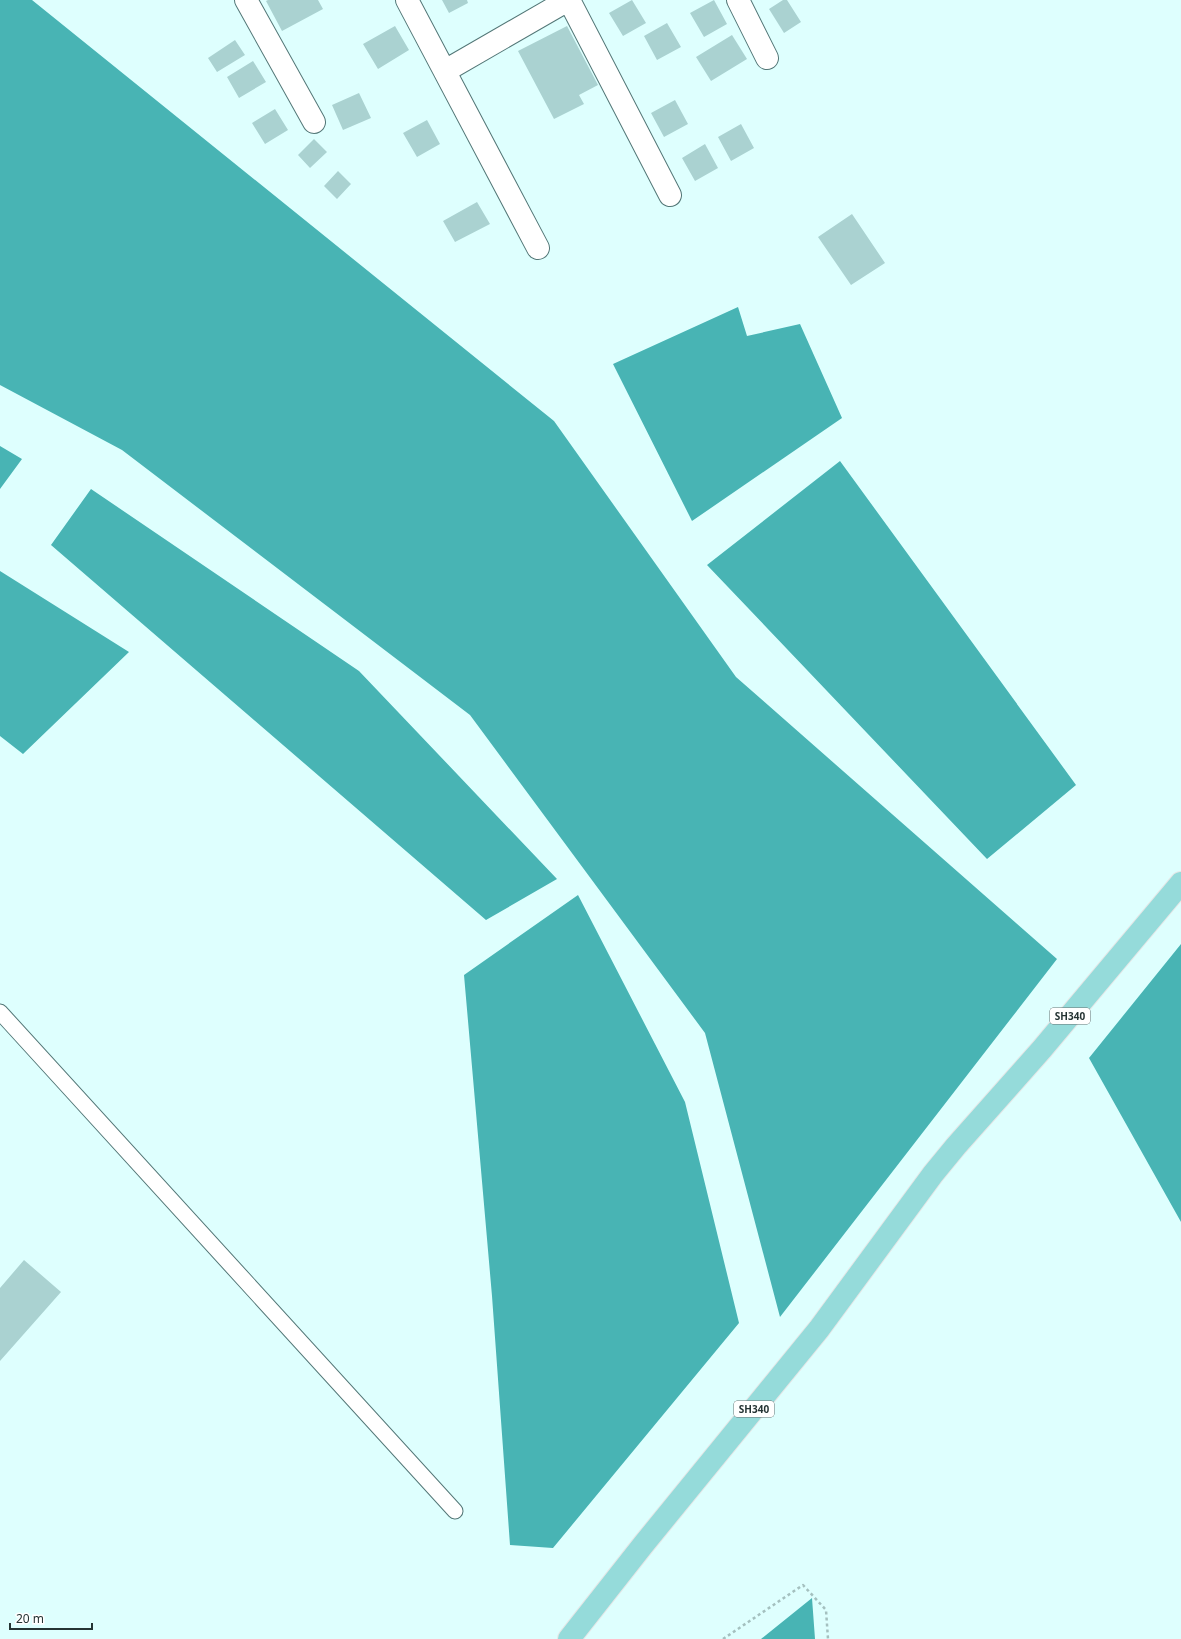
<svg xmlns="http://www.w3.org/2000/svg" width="1181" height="1639" viewBox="0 0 1181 1639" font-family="'Noto Sans',sans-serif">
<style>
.water{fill:#48b4b4}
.building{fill:#aad2d1}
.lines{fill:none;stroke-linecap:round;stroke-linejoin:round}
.lane-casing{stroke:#537777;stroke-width:17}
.street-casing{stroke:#537777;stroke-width:24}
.primary-casing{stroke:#e5e7e7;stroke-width:24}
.path{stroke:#a4c0bf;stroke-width:2.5;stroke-dasharray:3 3;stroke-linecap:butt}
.lane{stroke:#fff;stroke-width:15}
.street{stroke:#fff;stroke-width:22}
.primary{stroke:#95dbda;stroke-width:22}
.labels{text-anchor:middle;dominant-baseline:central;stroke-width:3;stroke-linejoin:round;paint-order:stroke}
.shield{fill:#fff;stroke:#667171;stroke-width:1}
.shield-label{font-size:10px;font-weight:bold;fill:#253434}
</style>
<rect width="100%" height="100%" fill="#defffe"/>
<path class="water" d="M0 0H32L554 421 736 677 1057 959 780 1317 705 1033 470 715 122 450 0 385Z
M738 307 747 336 800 324 842 418 692 521 613 364Z
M0 446 22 459 0 489Z
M840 461 1076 785 987 859 707 565Z
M91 489 359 671 557 879 486 920 51 545Z
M0 571 129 652 23 754 0 736Z
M578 895 685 1102 739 1323 553 1548 510 1545 492 1296 464 975Z
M1181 944V1222L1089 1058Z
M812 1598 815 1639H761Z"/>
<path class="building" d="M268 0H318L323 9 282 31 266 1Z
M442 0H467L468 3 449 13Z
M632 0 646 23 623 36 609 13Z
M714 0 727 24 704 37 690 13Z
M783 0H787L801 22 784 33 769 9Z
M667 23 681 47 657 60 644 36Z
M395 26 409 50 378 69 363 44Z
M567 26 598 85 579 95 584 104 554 119 518 51Z
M732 35 747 59 711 81 696 57Z
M235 40 245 55 217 72 208 58Z
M253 61 266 82 239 98 227 77Z
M359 93 371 118 343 130 332 105Z
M675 100 688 124 664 137 651 113Z
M275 109 288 130 265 144 252 123Z
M427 120 440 144 417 157 403 133Z
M741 124 754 148 731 161 718 137Z
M314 139 327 152 310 168 298 155Z
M705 144 718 168 695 181 682 158Z
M338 171 351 184 337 199 324 186Z
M477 202 490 224 455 242 443 221Z
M852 214 885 263 851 285 818 237Z
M24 1260 61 1292 0 1361V1288Z"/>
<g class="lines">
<g class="lane-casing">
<path id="lane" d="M0 1012 455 1511"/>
</g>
<g class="street-casing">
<path id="street" d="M246 0 314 122
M407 0 538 248
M569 0 670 195
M738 0 767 58
M445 71 568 0"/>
</g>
<g class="primary-casing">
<path id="primary" d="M569 1639 643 1545 819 1329 933 1174 956 1146 1042 1049 1181 883"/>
</g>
<path class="path" d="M723 1639 803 1585 826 1610 828 1639"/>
<use href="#lane" class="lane"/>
<use href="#street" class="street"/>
<use href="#primary" class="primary"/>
</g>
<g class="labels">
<g class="shield">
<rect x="1050" y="1008" width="40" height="16" rx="3"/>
<rect x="734" y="1401" width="40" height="16" rx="3"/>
</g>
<g class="shield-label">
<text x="1070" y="1016">SH340</text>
<text x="754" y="1409">SH340</text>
</g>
</g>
<path d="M10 1623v6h82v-6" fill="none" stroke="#253434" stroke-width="2"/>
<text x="16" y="1623" font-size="12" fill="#253434" stroke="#ffffff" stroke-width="3" paint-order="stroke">20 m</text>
</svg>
